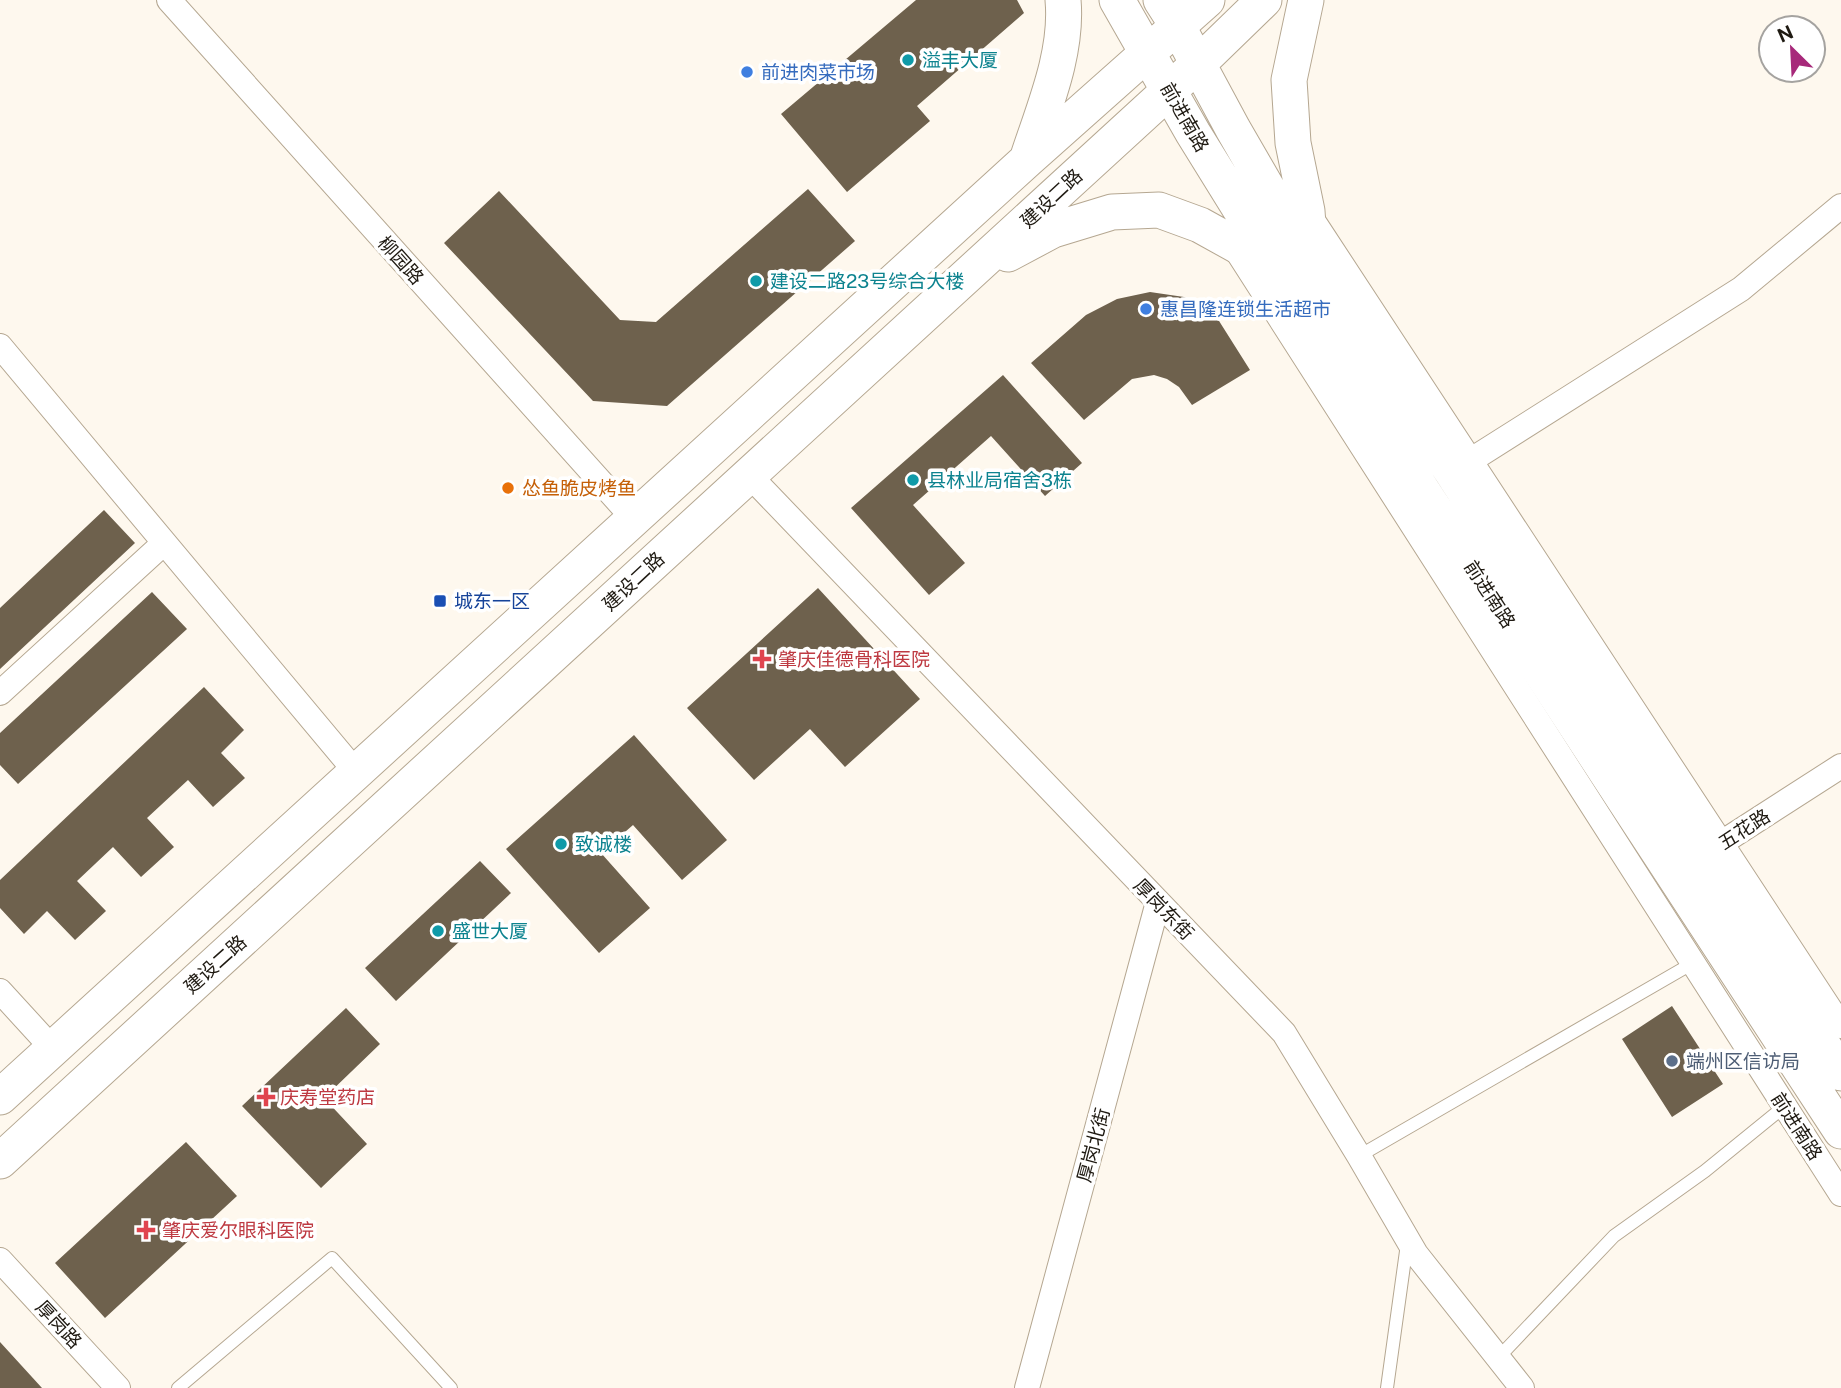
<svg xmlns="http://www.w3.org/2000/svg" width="1841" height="1388" viewBox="0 0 1841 1388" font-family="'Public Sans','Noto Sans SC',sans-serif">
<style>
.building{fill:#6e614d}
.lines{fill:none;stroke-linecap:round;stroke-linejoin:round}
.lane-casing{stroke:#b5a791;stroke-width:14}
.street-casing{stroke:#b5a791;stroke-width:26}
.secondary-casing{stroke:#b5a791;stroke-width:37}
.lane{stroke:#fff;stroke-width:12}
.street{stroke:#fff;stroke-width:24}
.secondary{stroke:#fff;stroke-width:35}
.culture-dot{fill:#0f9aa8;stroke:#fff;stroke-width:2.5}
.shop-dot{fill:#3f7fe0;stroke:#fff;stroke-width:2.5}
.food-dot{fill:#e8710a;stroke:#fff;stroke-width:2.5}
.transit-dot{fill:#1a4fb4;stroke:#fff;stroke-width:2.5}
.health-dot{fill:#e0444e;stroke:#fff;stroke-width:2.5}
.service-dot{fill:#5c6f8a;stroke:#fff;stroke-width:2.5}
.labels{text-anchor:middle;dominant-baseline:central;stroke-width:7;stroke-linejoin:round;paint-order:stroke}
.culture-label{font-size:19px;fill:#0d838f;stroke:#fff;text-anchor:start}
.shop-label{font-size:19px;fill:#366cbe;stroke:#fff;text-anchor:start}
.street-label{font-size:19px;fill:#1f1a12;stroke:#fff}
.food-label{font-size:19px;fill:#c56008;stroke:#fff;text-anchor:start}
.transit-label{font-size:19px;fill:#164399;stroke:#fff;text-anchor:start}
.health-label{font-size:19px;fill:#be3a42;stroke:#fff;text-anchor:start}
.service-label{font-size:19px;fill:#4e5e75;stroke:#fff;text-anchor:start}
</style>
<rect width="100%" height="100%" fill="#fef8ee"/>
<path class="building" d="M916 0H1017L1024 13 917 106 930 121 847 192 781 114Z
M808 189 855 241 667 406 593 401 444 243 499 191 620 320 656 322Z
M1150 292 1184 297 1214 313 1250 370 1192 405 1179 387 1167 379 1154 375 1132 379 1084 420 1031 363 1086 315 1117 299Z
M1003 375 1082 463 1045 496 991 436 913 505 965 563 929 595 851 508Z
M104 510 135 543 0 669V608Z
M818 588 920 699 845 767 810 729 754 780 687 708Z
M152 592 187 629 18 784 0 765V733Z
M204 687 244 730 221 753 245 778 213 807 188 780 147 818 174 847 141 877 113 847 77 881 106 911 75 940 47 911 24 934 0 908V880Z
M634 735 727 840 682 880 633 825 601 853 650 908 599 953 506 849Z
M480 861 511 893 396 1001 365 968Z
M1672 1006 1723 1084 1672 1117 1622 1039Z
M346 1008 380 1044 324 1098 367 1144 321 1188 242 1106Z
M186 1142 237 1196 105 1318 55 1263Z
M0 1342 42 1388H0Z"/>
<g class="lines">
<g class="lane-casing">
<path id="lane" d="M1359 1156 1693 963
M1498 1358 1614 1236 1705 1171 1785 1106
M178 1388 332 1258 451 1388
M1387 1388 1407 1244"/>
</g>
<g class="street-casing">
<path id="street" d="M169 0 634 519
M1308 213 1841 1026
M1235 248 1841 1194
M0 346 356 772
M1457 469 1741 289 1841 206
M749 475 1284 1033 1359 1156 1416 1254 1522 1388
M0 693 164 543
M1709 851 1841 766
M0 991 53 1049
M0 1260 118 1388
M1027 1388 1158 902"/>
</g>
<g class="secondary-casing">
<path id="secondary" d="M1117 0 1193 133 1276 267 1841 1131
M1161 0 1177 25 1233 129 1311 264 1452 472 1841 1073
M1306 0 1289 80 1293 143 1307 211 1310 253
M1027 160C1043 110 1068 54 1063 0
M1008 254 1053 230 1112 212 1159 210 1200 225 1274 266
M0 1097 1027 160 1207 0
M0 1161 1198 64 1264 0"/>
</g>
<use href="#lane" class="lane"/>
<use href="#street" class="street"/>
<use href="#secondary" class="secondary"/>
</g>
<g class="culture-dot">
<circle cx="908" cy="60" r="7"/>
<circle cx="756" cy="281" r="7"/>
<circle cx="913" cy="480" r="7"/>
<circle cx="561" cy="844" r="7"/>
<circle cx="438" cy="931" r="7"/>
</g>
<g class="shop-dot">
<circle cx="747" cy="72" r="7"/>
<circle cx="1146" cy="309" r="7"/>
</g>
<circle class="food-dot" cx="508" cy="488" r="7"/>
<rect class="transit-dot" x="433" y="594" width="14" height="14" rx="3.5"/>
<g class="health-dot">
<path d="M758.5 648.5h7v7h7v7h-7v7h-7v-7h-7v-7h7z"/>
<path d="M262.5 1086.5h7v7h7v7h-7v7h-7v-7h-7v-7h7z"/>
<path d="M142.5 1219.5h7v7h7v7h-7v7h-7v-7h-7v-7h7z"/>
</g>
<circle class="service-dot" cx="1672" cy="1061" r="7"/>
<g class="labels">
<g class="culture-label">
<text x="922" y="60">溢丰大厦</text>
<text x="770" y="281">建设二路23号综合大楼</text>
<text x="927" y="480">县林业局宿舍3栋</text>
<text x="575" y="844">致诚楼</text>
<text x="452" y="931">盛世大厦</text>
</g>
<g class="shop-label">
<text x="761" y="72">前进肉菜市场</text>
<text x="1160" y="309">惠昌隆连锁生活超市</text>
</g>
<g class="street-label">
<text transform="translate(1185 117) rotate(60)">前进南路</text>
<text transform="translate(1051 198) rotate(-43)">建设二路</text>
<text transform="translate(401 260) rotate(48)">柳园路</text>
<text transform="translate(633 581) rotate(-43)">建设二路</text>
<text transform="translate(1490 594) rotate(57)">前进南路</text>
<text transform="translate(1744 829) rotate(-33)">五花路</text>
<text transform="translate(1164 909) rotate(46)">厚岗东街</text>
<text transform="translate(215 964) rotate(-42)">建设二路</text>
<text transform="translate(1797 1126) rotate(57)">前进南路</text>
<text transform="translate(1093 1145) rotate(-75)">厚岗北街</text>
<text transform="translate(59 1324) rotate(47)">厚岗路</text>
</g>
<g class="food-label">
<text x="522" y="488">怂鱼脆皮烤鱼</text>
</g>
<g class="transit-label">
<text x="454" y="601">城东一区</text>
</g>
<g class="health-label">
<text x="778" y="659">肇庆佳德骨科医院</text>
<text x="280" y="1097">庆寿堂药店</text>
<text x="162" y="1230">肇庆爱尔眼科医院</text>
</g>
<g class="service-label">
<text x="1686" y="1061">端州区信访局</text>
</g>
</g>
<g transform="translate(1792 49) rotate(336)"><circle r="33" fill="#ffffff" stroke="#a5a3a0" stroke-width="2"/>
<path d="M0-5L12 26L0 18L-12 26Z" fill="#a7297a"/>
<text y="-10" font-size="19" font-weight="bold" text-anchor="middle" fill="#1f1a12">N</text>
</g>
</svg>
